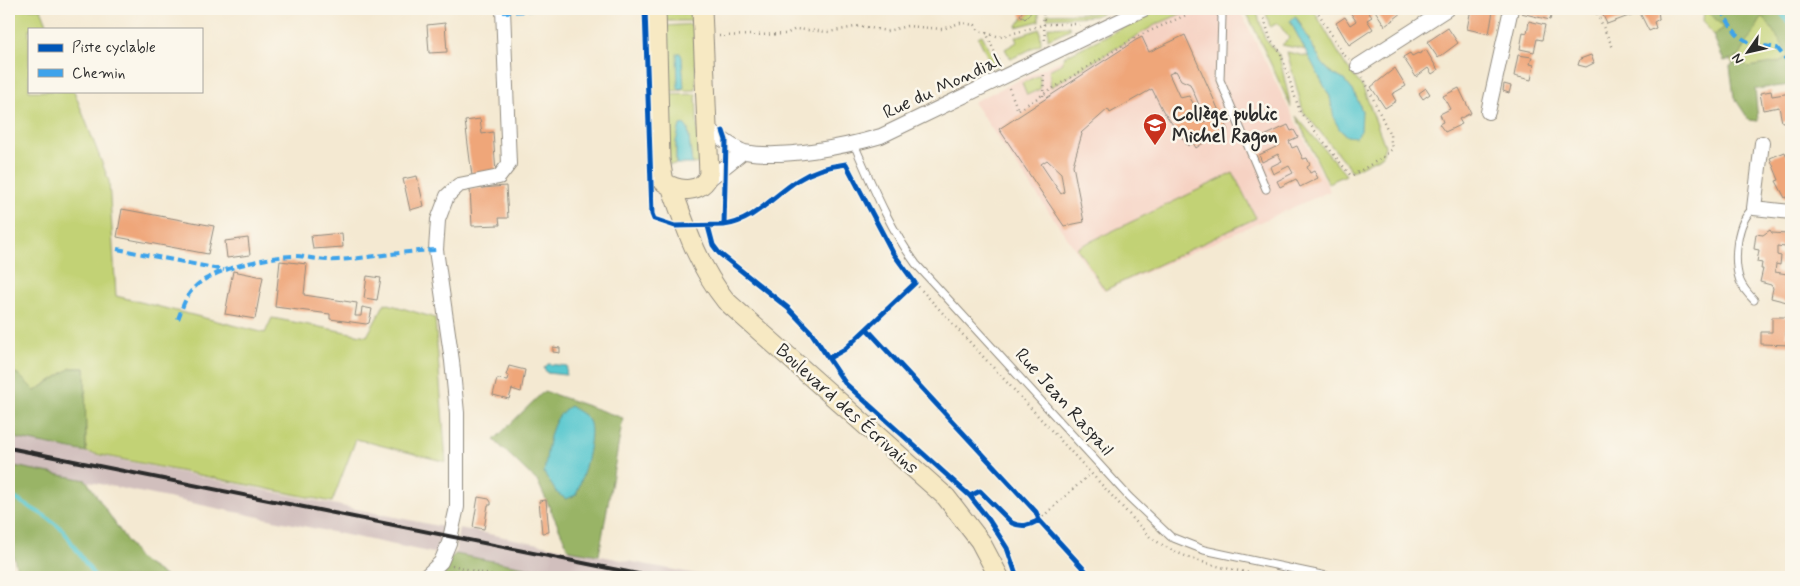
<svg xmlns="http://www.w3.org/2000/svg" width="1800" height="586" viewBox="0 0 1800 586" font-family="Mynerve,sans-serif">
<style>
.built{fill:#f6d2c3}
.industrial{fill:#d1bfbd}
.green{fill:#c2d275;stroke:#767e50}
.forest{fill:#99b466;stroke:#627048}
.water{fill:#5ac8cf;stroke:#427a7d}
.lines{fill:none;stroke-linecap:round;stroke-linejoin:round}
.stream{stroke:#5ac8cf;stroke-width:4}
.building{fill:#efa679;fill-rule:evenodd}
.lane-casing{stroke:#908a7e;stroke-width:9}
.street-casing{stroke:#908a7e;stroke-width:16}
.secondary-casing{stroke:#908a7e;stroke-width:21}
.path{stroke:#908a7e;stroke-width:2.5;stroke-dasharray:1 4;stroke-linecap:butt}
.lane{stroke:#fff;stroke-width:7}
.street{stroke:#fff;stroke-width:14}
.secondary{stroke:#f7e9c3;stroke-width:19}
.rail{stroke:#2b2b2b;stroke-width:4}
.quiet{stroke:#3ea3eb;stroke-width:4;stroke-dasharray:8 4;stroke-linecap:butt}
.cycleway-casing{stroke:#fbf7ec;stroke-width:8}
.cycleway{stroke:#0057b8;stroke-width:5}
.labels{text-anchor:middle;dominant-baseline:central;stroke-width:5;stroke-linejoin:round;paint-order:stroke}
.street-label{font-size:19px;fill:#2b2b2b;stroke:#fbf7ec}
.poi-label{font-size:19px;font-weight:bold;fill:#2b2b2b;stroke:#fbf7ec;text-anchor:start}
</style>
<rect width="100%" height="100%" fill="#fbf7ec"/>
<filter id="ink" filterUnits="userSpaceOnUse"><feTurbulence type="fractalNoise" baseFrequency=".02" numOctaves="2"/><feDisplacementMap in="SourceGraphic" scale="10" xChannelSelector="R" yChannelSelector="G"/><feConvolveMatrix kernelMatrix="1 2 1 2 8 2 1 2 1" color-interpolation-filters="sRGB"/></filter>
<filter id="wash" filterUnits="userSpaceOnUse"><feTurbulence type="fractalNoise" baseFrequency=".0096" numOctaves="4" result="noise"/><feDisplacementMap in="SourceGraphic" scale="20" xChannelSelector="R" yChannelSelector="G"/><feGaussianBlur stdDeviation="1.12" result="paint"/><feColorMatrix in="noise" values="0 0 0 0 0 0 0 0 0 0 0 0 0 0 0 0 0 1.4 0 .05"/><feComposite in="paint" operator="in"/></filter>
<g filter="url(#wash)">
<rect width="100%" height="100%" fill="#f4e9d2"/>
<path class="built" d="M1169 9H1239L1330 191 1104 291 973 102Z"/>
<path class="industrial" d="M9 437 443 527 438 554 9 465Z
M459 528 569 550 712 577H578L455 554Z"/>
<path class="green" d="M9 9H41L49 29H29V91H74L109 181 116 296 265 333 272 318 367 336 385 303 435 318 446 462 356 439 332 502 86 452 85 368H71L35 391 18 374 9 372Z
M663 9H694V21H663Z
M1034 9H1039V21L1016 27 1023 17 1025 19Z
M1100 9H1110L1094 16 1047 18V14L1092 13Z
M1160 9H1192L1155 25 1051 87 1049 70 1061 64 1065 56Z
M1245 9H1256L1265 39 1279 55 1291 107Z
M1265 9H1313L1346 66 1363 88 1385 146 1382 156 1352 171 1303 111 1287 52 1310 57C1318 70 1326 84 1330 97 1335 113 1333 125 1347 136L1362 111 1354 92 1344 80 1330 72 1322 63 1296 16 1290 21 1306 50 1282 45 1289 38 1278 23 1270 27Z
M1704 9H1791V80L1745 81 1703 21Z
M695 24 696 90 667 91 664 26Z
M1069 26 1070 29 1048 39V27Z
M1040 29 1041 44 1011 59 1005 49 1017 42 1015 37Z
M982 35 998 66 993 68 978 37Z
M1040 75V89L1027 95 1022 83Z
M696 94 699 163 692 164 688 131 676 142V164L669 165 666 95Z
M1296 116 1346 175 1328 183Z
M1233 173 1256 218 1105 290 1077 248Z"/>
<path class="forest" d="M1706 9H1791V85L1755 89 1758 121 1749 120 1734 97 1730 66 1741 60 1748 67 1779 62 1789 55 1763 16 1739 57 1724 61 1713 35 1724 28Z
M71 368H85L86 452 9 437V372L18 374 35 391Z
M544 391 623 418 599 555 569 550 538 482 494 440Z
M9 465 86 480 139 559 167 577H19L9 539Z
M455 554 578 577H431Z"/>
<path class="water" d="M1295 16 1322 63 1330 72 1344 80 1354 92 1362 111 1361 131 1356 137 1347 136 1340 130 1334 119 1330 97 1290 21Z
M677 53H680L682 57 684 88 678 89Z
M684 124 688 129 692 164H676V142L680 125Z
M548 364 567 366 566 375 547 373 544 368Z
M570 406C577 411 585 414 589 421 596 434 582 480 576 495L566 499 557 493 544 473C548 450 548 419 570 406Z"/>
<g class="lines">
<path class="stream" d="M1778 9 1791 26
M9 495 45 516 63 530 95 577"/>
</g>
<g id="blocks">
<path class="building" d="M1024 9H1034L1025 19 1020 15Z
M1348 9H1366L1372 17 1367 20 1373 29 1349 45 1336 23 1345 17 1350 25 1356 21Z
M1374 9H1407L1385 26Z
M1471 9 1493 11 1489 34 1467 29Z
M1522 9H1553L1550 20 1521 13Z
M1600 9H1632L1634 14 1607 24Z
M1638 9H1658L1659 19 1654 22 1656 28 1649 31Z
M1529 21 1545 25 1542 40 1537 39 1534 52 1520 49 1523 32 1527 33Z
M445 23 447 52 429 53 427 25Z
M1448 28 1458 43 1438 58 1427 42Z
M1185 35 1228 131 1211 138 1196 148 1193 143 1188 146 1163 111 1152 89 1110 113 1108 109 1081 133 1082 134 1073 165 1084 222 1064 226 999 129 1136 40 1142 37 1149 52ZM1176 71 1181 80 1190 84 1206 121 1204 122 1189 96 1180 98 1169 74ZM1047 160 1061 173 1064 192 1061 194 1041 164Z
M1426 50 1438 70 1432 74 1428 68 1416 77 1403 57 1410 53 1412 56 1418 53 1419 54Z
M1518 55 1532 57 1530 64 1534 65 1531 80 1514 76Z
M1591 55 1594 63 1586 67 1578 65 1580 59Z
M1395 68 1406 86 1392 94 1396 101 1385 108 1371 87Z
M1504 84 1511 86 1509 93 1503 91Z
M1426 88 1430 94 1423 99 1419 93Z
M1459 88 1471 113 1459 119 1462 124 1445 132 1439 124 1443 122 1440 114 1450 109 1443 96Z
M1771 91 1772 96 1791 93V121L1782 122 1779 107 1763 110 1760 93Z
M480 119 482 134 493 132 496 173 472 176 465 121Z
M1288 125 1291 131 1294 130 1298 137 1289 141 1292 148 1297 146 1303 159 1307 158 1310 165 1307 167 1310 173 1314 171 1318 178 1300 187 1296 179 1280 187 1277 181 1293 173 1289 166 1273 174 1270 167 1282 161 1278 154 1262 162 1259 155 1280 145 1277 138 1261 145 1258 139Z
M1785 152 1791 167V195L1785 198 1776 181 1779 180 1770 158Z
M417 176 424 206 410 210 403 179Z
M506 186 508 218H499L500 225 472 226 470 189Z
M122 209 214 226 208 254 117 237Z
M1770 230 1772 233 1787 234 1785 247 1777 246V255L1781 256 1780 265 1776 264 1775 272 1787 274 1791 282 1787 302 1771 298 1773 288 1771 285 1760 282 1763 269H1761L1762 263 1757 262 1759 250 1754 249 1756 234 1763 235Z
M342 233 343 247 313 249 311 236Z
M248 238 250 255 227 258 225 241Z
M280 261 307 264 304 295 357 303 355 316H361L362 307 372 309 369 323 366 324 330 319V314L275 307Z
M233 271 263 277 255 319 225 314Z
M367 276 381 278 377 300 364 298Z
M1772 317H1787L1786 336H1790V345L1761 344V332H1772Z
M553 347 560 348V353L553 352Z
M509 366 525 370 521 392 512 389 509 399 493 395 497 379 508 380 509 376 506 375Z
M478 497 489 499 491 502V505H488L484 529 473 527Z
M546 500 549 532 542 533 539 501Z
M1791 568V577H1786L1784 574Z"/>
</g>
</g>
<g filter="url(#ink)">
<use href="#blocks" fill-opacity="0" stroke="#908a7e" stroke-width="1"/>
<g class="lines">
<g class="lane-casing">
<path id="lane" d="M1218 9 1222 16 1220 80 1266 189
M854 144C872 185 889 227 916 264L1129 497 1171 537 1204 550 1331 577
M1754 300C1749 295 1743 288 1740 281 1733 261 1736 221 1754 208"/>
</g>
<g class="street-casing">
<path id="street" d="M1358 66 1447 9
M1488 112 1511 9
M706 128C716 134 735 150 745 152 783 159 844 147 881 136L1144 9
M1762 143 1754 208 1791 212
M707 181 743 152
M425 577 441 562 449 543 457 507V413L452 361 436 250 438 220 447 196 459 185 499 177 509 164 503 9"/>
</g>
<g class="secondary-casing">
<path id="secondary" d="M656 9 660 160 664 182C678 192 703 194 709 174L702 9
M671 186C686 228 698 266 726 301L946 497 980 541 999 577"/>
</g>
<path class="path" d="M1043 9 1045 42
M1261 9 1271 41 1280 51 1300 112 1351 176 1382 158 1392 149 1390 135 1363 77
M1316 9 1343 54 1349 59
M1595 9 1613 48
M1043 11 1068 9
M986 32 1000 65
M719 36 786 34 796 29 829 32 860 26 887 31 907 26 942 29 960 23 975 25 979 31 1000 37 1046 24H1081
M1009 88 1018 110 1136 37 1200 9
M1043 96 1044 72
M915 283 1150 537C1187 563 1226 568 1269 577
M1039 520 1090 474
M452 565 497 577"/>
<use href="#lane" class="lane"/>
<use href="#street" class="street"/>
<use href="#secondary" class="secondary"/>
<path class="rail" d="M9 448 653 577"/>
<path class="quiet" d="M1721 9C1738 40 1742 43 1777 48L1791 65
M503 12 590 9
M117 249 224 270
M178 319C182 309 185 297 193 289 208 270 272 255 296 256 310 257 323 261 337 260 370 258 403 251 436 250"/>
<g class="cycleway-casing">
<path id="cycleway" d="M645 9 652 214 654 219 675 226 724 225 726 140 723 131
M724 225C753 222 774 195 798 180 812 171 830 166 846 164L893 253 915 283 845 349 829 358
M708 226 713 245 719 253 788 308 811 332 845 383 970 496 989 520 1007 548 1017 577
M867 329 1036 512 1039 520 1091 577
M970 496 980 491 1012 523C1023 528 1030 525 1039 520"/>
</g>
<use href="#cycleway" class="cycleway"/>
</g>
</g>
<defs>
<g id="school-pin" transform="scale(1.25)"><path d="M0 17L-7.5 6A9.5 9.5 0 1 1 7.5 6Z" fill="#c8321e" stroke="#fbf7ec"/><path d="M0-5L7-2L0 1L-7-2ZM-4 1L0 2.5L4 1V4Q0 6-4 4Z" fill="#fff"/></g>
</defs>
<g fill-rule="evenodd">
<use href="#school-pin" x="1155" y="125"/>
</g>
<g class="labels">
<g class="street-label">
<text transform="translate(942 87) rotate(-25)">Rue du Mondial</text>
<text transform="translate(1064 402) rotate(48)">Rue Jean Raspail</text>
<text transform="translate(847 409) rotate(42)">Boulevard des Écrivains</text>
</g>
<g class="poi-label">
<text x="1172" y="114">Collège public<tspan x="1172" dy="22">Michel Ragon</tspan></text>
</g>
</g>
<rect width="1800" height="586" fill="none" stroke="#fbf7ec" stroke-width="30"/>
<rect x="28" y="28" width="175" height="65" fill="#fbf7ec" stroke="#a8a59f"/>
<rect x="38" y="44" width="25" height="8" fill="#0057b8" stroke="#a8a59f"/>
<text x="72" y="52" font-size="15" fill="#2b2b2b">Piste cyclable</text>
<rect x="38" y="69" width="25" height="8" fill="#3ea3eb" stroke="#a8a59f"/>
<text x="72" y="78" font-size="15" fill="#2b2b2b">Chemin</text>
<g transform="translate(1748 52) rotate(236)" stroke="#fbf7ec" stroke-width="4" paint-order="stroke">
<path d="M0-4L9 19L0 12L-9 19Z" fill="#2b2b2b"/>
<text y="-8" font-size="14" font-weight="bold" text-anchor="middle" fill="#2b2b2b">N</text>
</g>
</svg>
